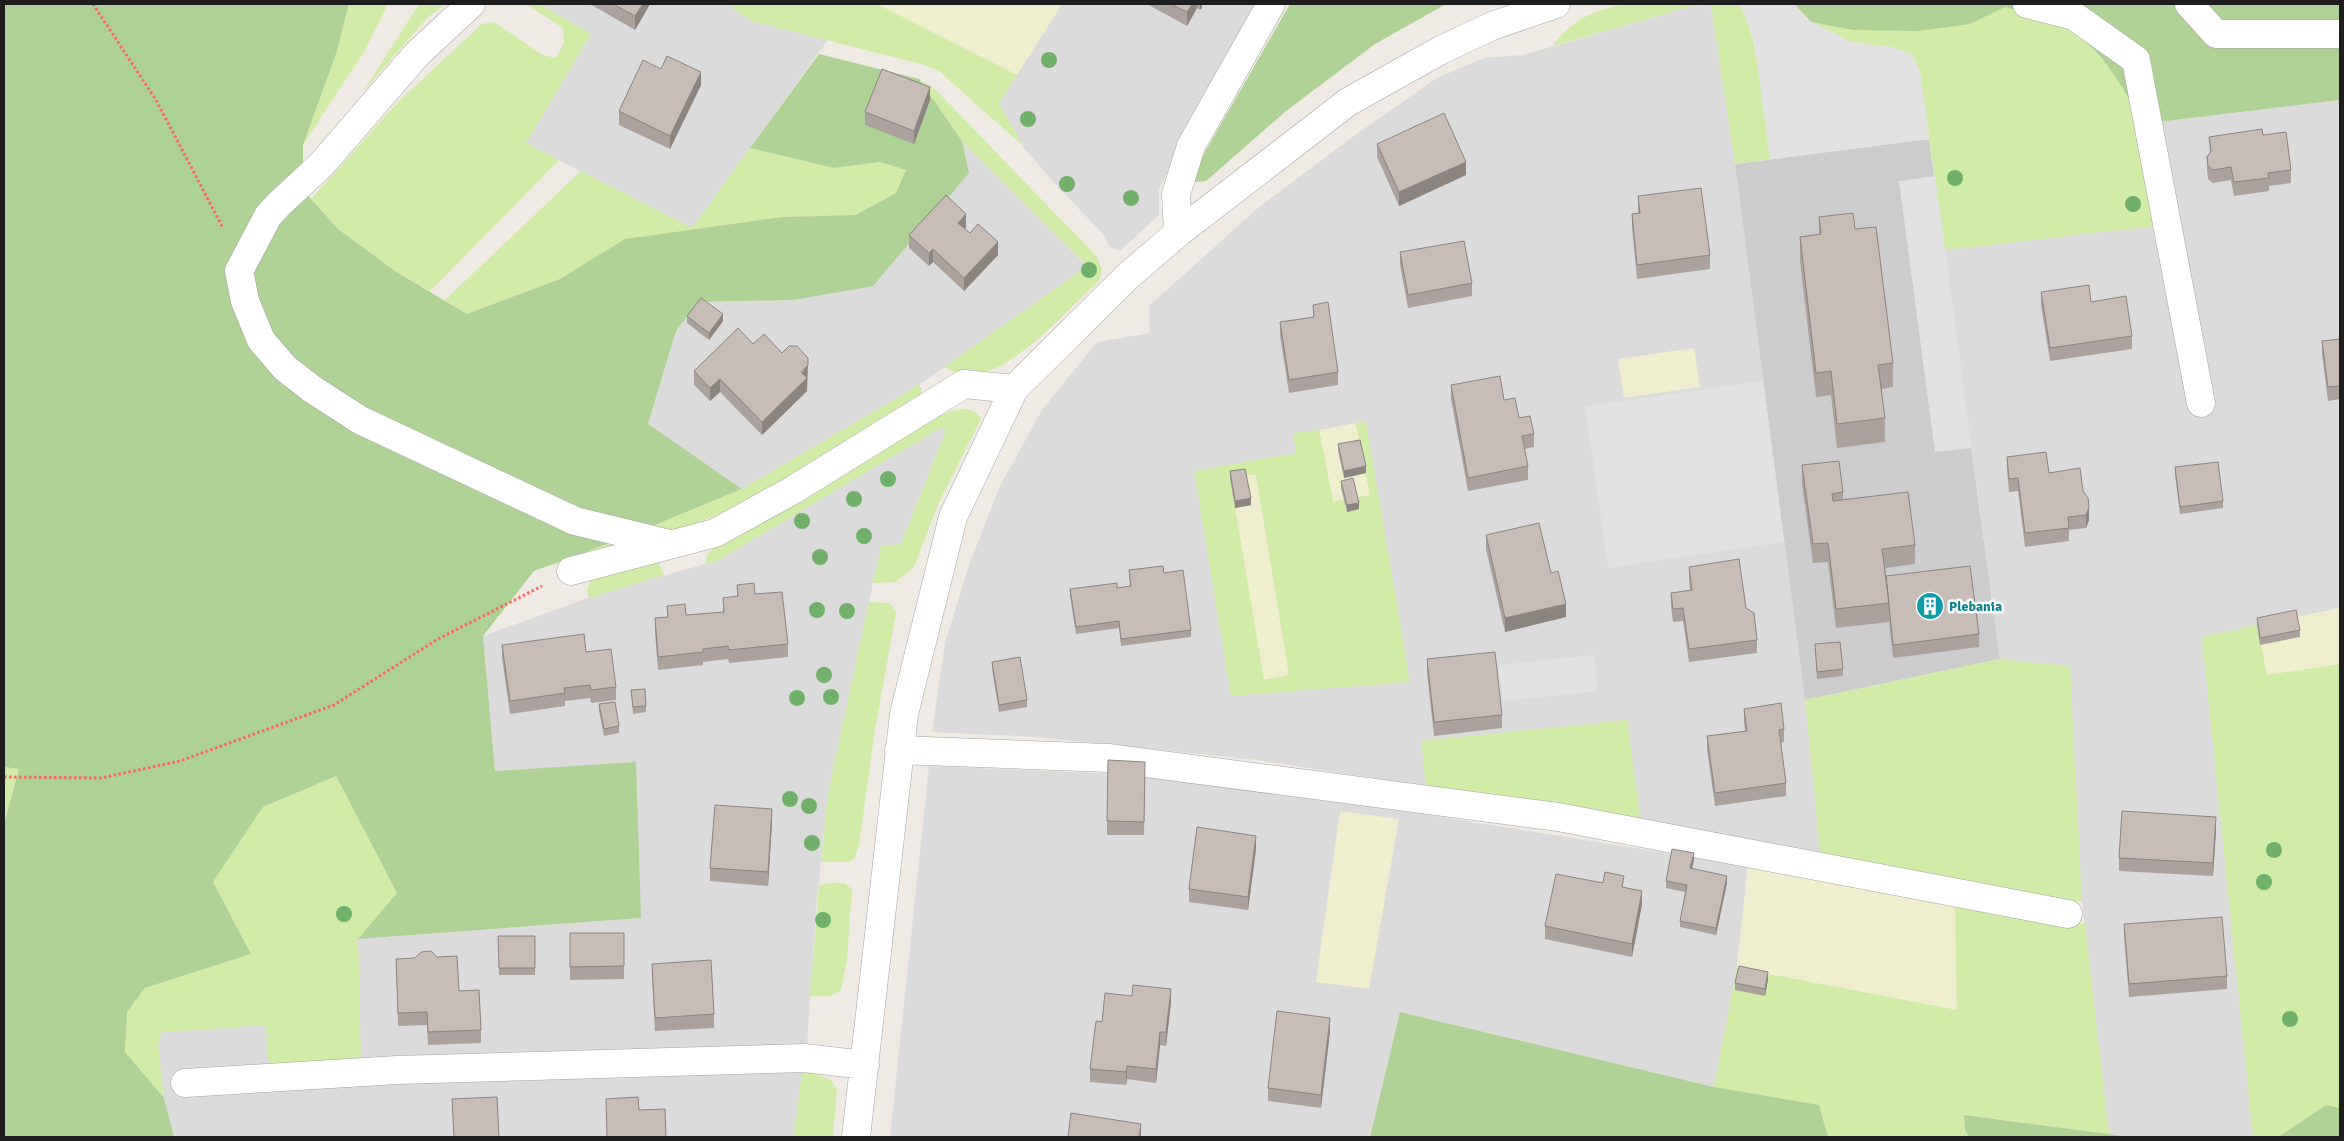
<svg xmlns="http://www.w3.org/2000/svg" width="2344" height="1141" viewBox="0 0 2344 1141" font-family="Signika,sans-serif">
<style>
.residential{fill:#dcdbdb}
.religious{fill:#ccc}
.farmland{fill:#efeece}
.grass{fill:#d0eca7;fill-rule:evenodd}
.forest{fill:#aed196}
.parking{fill:#e2e2e2}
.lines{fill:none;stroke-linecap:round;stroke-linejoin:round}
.minor-casing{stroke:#a5a5a5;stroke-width:29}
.path{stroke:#ff6565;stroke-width:3;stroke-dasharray:2.5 2.5;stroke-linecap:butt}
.minor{stroke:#fff;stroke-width:28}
.tree{fill:#71b06a}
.wall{fill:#aba29d}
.shaded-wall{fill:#8b847f}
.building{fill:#c7bcb6;stroke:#8b847f}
.labels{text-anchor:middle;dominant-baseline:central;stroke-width:5;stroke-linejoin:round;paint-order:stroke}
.culture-label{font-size:14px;font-weight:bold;fill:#0d838f;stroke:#fff;text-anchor:start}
</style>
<rect width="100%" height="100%" fill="#efeae3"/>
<path class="residential" d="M540 4H727L751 21 828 40 692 228 525 143 591 35Z
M1062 4H1258L1182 141 1159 190V215L1120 251 1110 247 1104 235 1057 186 1023 147 999 103Z
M1700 4H1711L1735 164 1805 700 1821 858 1520 801 1257 760 1037 737 932 732 945 643 969 565 1000 486 1042 410 1097 342 1150 333 1149 306 1258 208 1358 133 1437 78 1484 58 1523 55Z
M2340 100V608L2202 637 2253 1137H2130L2109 1134 2082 902 2070 666 2000 659 1945 250 2156 226 2142 124Z
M962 141 1088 267 919 385 742 489 648 425 676 331 698 302 793 300 969 173Z
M942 426 946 430 901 544 881 546 828 793 816 909 807 1046 794 1137H174L164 1098 158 1044 162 1032 267 1025 268 1061 361 1062 358 939 641 918 495 771 483 636 610 590 717 561Z
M929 766 1145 775 1403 811 1748 866 1737 968 1714 1087 1400 1012 1370 1137H890Z"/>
<path class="religious" d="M1929 139 2000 659 1805 700 1735 164Z"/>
<path class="farmland" d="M877 4H1062L1017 75Z
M1694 348 1700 387 1624 398 1618 359Z
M1356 423 1370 495 1333 502 1319 430Z
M1256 474 1289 675 1263 680 1230 478Z
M2340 608V664L2266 675 2257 625Z
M1340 811 1399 819 1369 989 1316 982Z
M1748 866 1955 905 1957 1010 1737 968Z"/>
<path class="grass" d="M349 4H388L365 50 303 145 336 54Z
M419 4H445L427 18 363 92Z
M526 4H540L591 34 526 143 559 160 430 291 395 271 338 229 311 199 397 103 482 24 494 22 543 55 556 58 564 43 563 28Z
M727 4H877L1017 75 999 103 1023 146 939 71 921 64 751 21Z
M1622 4H1700L1552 46C1574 19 1589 13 1622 4Z
M1711 4H1739C1760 36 1764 118 1770 159L1735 164Z
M2005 7 2056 21 2087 42 2120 80 2142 124 2156 226 1945 250 1920 72 1912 54 1892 47 1851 42 1811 22 1853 30 1970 24Z
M919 79 936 90 1097 257 1102 269 1099 281C1067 310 1029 355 989 371 974 377 957 374 944 367L1088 266 962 141Z
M750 148 834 168 880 162 906 170 896 193 855 215 782 217 626 239 560 279 467 314 445 300 581 171 692 228Z
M919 385 922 390V400L824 458 726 511 692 525 609 547 534 571 628 536 742 489Z
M966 409 977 413 981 419 939 502 914 567 895 582 873 583 881 546 901 544 946 431 942 427 717 561 705 564 708 553 719 543 932 418 952 411Z
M1366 421 1410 682 1231 696 1194 471 1296 453 1293 433 1319 430 1333 502 1370 495 1356 423ZM1256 474 1289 675 1264 680 1230 478Z
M653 561 659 563 664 575 589 598 587 589 591 581Z
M869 602 890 603 896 612 874 736 859 845 855 857 850 862H821L828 793Z
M2257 625 2267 675 2340 664V1108L2326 1105 2278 1137H2253L2202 637Z
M2000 659 2070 666 2082 902 1821 858 1805 700Z
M1627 720 1641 824 1426 787 1421 741Z
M4 767 19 769 4 824Z
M336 776 397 893 358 939 361 1063 272 1065 268 1061 266 1025 162 1032 158 1044 164 1098 125 1052 127 1012 145 988 251 954 213 882 263 807Z
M832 883H844L852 889 847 959 841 990 831 996H810L819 885Z
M1955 905 2085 924 2109 1134 1964 1115 1965 1130 1969 1137H1828L1819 1105 1714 1087 1737 968 1957 1010Z
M802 1070 830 1079 837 1089 833 1137H794Z"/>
<path class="forest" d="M4 4H349L336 54 303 145V190L338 229 395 271 467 314 560 279 625 239 782 217 855 215 896 193 906 170 880 162 834 168 750 148 819 54 919 79 962 141 969 173 873 286 793 300 698 302 676 331 648 424 742 489 628 536 534 571 483 636 495 771 636 762 641 918 358 939 397 893 336 776 263 807 213 882 251 954 145 988 127 1012 125 1052 164 1098 174 1137H4V824L19 769 4 767Z
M1290 4H1446L1375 44 1286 111 1206 181 1195 182 1193 173Z
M1794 4H2340V100L2142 124C2122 84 2099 43 2057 22 2042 14 2021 12 2005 7L1970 24 1918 31 1853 30 1811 22Z
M1400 1012 1714 1087 1819 1105 1828 1137H1370Z
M2326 1105 2340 1108V1137H2278Z
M1964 1115 2109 1134 2130 1137H1969L1965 1130Z"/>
<path class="parking" d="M1739 4H1794L1811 22 1851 42 1892 47 1912 54 1920 72 1929 139 1770 159 1754 40 1745 14Z
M1935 176 1971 448 1935 452 1899 181Z
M1763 381 1784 542 1608 568 1585 406Z
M1594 655 1598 691 1503 701 1499 665Z"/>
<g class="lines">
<g class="minor-casing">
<path id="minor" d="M471 4 417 54 322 164 278 205 268 216 239 271 245 301 261 340 285 368 312 389 360 420 575 521 670 544
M2027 4 2074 16 2136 60 2201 403
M2189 4 2216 34H2340
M1178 233 1176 194 1191 146 1271 4
M571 571 715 533 793 490 964 384 1014 389
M899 750 1108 758 1558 817 2068 914
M185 1083 397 1070 804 1058 865 1065
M856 1137 904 714 953 517 1014 389 1129 275 1178 233 1348 102 1441 50 1492 26 1556 4"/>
</g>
<path class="path" d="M93 4 156 100 223 228
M4 777 101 778 180 761 334 705 438 639 542 586"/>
<use href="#minor" class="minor"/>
</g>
<g class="tree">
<circle cx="1049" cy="60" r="8"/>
<circle cx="1028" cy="119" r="8"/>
<circle cx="1955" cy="178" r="8"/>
<circle cx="1067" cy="184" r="8"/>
<circle cx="1131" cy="198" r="8"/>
<circle cx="2133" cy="204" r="8"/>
<circle cx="1089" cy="270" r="8"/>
<circle cx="888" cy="479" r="8"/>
<circle cx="854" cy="499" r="8"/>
<circle cx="802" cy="521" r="8"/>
<circle cx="864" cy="536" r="8"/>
<circle cx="820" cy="557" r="8"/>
<circle cx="817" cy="610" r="8"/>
<circle cx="847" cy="611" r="8"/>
<circle cx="824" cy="675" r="8"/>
<circle cx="831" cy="697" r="8"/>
<circle cx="797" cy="698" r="8"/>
<circle cx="790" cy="799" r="8"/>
<circle cx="809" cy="806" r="8"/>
<circle cx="812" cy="843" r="8"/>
<circle cx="2274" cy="850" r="8"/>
<circle cx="2264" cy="882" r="8"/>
<circle cx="344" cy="914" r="8"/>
<circle cx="823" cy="920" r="8"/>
<circle cx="2290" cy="1019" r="8"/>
</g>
<path class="wall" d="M590 4H650L635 30Z
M1147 4H1202V8L1200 10 1197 8 1187 26Z
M661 69 701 85 670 149 619 125V111Z
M930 100 914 144 865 125V112Z
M2263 135 2291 170V183L2269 186V191L2234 196 2231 180 2213 183 2208 179 2207 170V157L2210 153 2209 137Z
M1377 144 1466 175 1399 206 1377 157Z
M1638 196 1710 255V269L1637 279 1632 227V214L1638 213Z
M1819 217 1855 229 1893 363V387L1881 389 1885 418V442L1837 448 1831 395 1816 397 1800 261V237L1819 234Z
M966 227 964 229 998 255 964 291 933 262 929 266 909 248V235Z
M1400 252 1472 283V296L1408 308 1400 265Z
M2041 292 2091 302 2132 336V349L2050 361 2041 305Z
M1313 305 1338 372V385L1289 393 1280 335V322L1313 317Z
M687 316 723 321 709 340 687 323Z
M2340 339V399L2328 401 2322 354V341Z
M753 344 808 378 807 379V391L762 435 720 392 710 401 694 385V371Z
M1451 385 1504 400 1519 418 1534 434V447L1524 449 1528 466V480L1468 491 1451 399Z
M1338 444 1366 473 1344 478 1338 451Z
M2007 457 2049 473 2083 491 2089 520 2086 528 2069 530V541L2025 547 2018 491 2009 492 2007 470Z
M1802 465 1843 492V500L1915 545V564L1885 568 1886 576 1979 634V647L1893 658 1889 620V622L1836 628 1828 562 1813 563 1802 484Z
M2175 467 2223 501V508L2180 514 2175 474Z
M1230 471 1251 505 1235 508 1230 478Z
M1341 481 1359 509 1347 512 1341 488Z
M1486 535 1551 573 1566 617 1505 632 1486 549Z
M1689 567 1746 608 1757 640V653L1689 662 1683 621 1673 622 1671 606V593L1690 590 1689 580Z
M1129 570 1164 573 1191 630V637L1121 646 1119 628 1076 634 1070 596V589L1117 588 1130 586Z
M737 585 755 594 788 644V657L729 663 728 659 703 662V665L658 670 655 632V618L667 617V606L686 615 723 612V598L737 596Z
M2257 618 2300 630V637L2260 645 2257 625Z
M1815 644 1843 669V676L1817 679Z
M502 645 586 652 616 687V700L591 703 590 698 565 701V706L510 714 502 658Z
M1427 659 1502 715V728L1434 736 1427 673Z
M992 662 1027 700V707L999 712 992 669Z
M631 690 646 706V712L633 714Z
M599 704 619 726V733L604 736 599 711Z
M1744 709 1784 729V742L1781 743 1786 783V796L1715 806 1707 750V736L1745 731 1744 722Z
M1145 775 1144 835H1107V821Z
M772 823 768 886 710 881V868Z
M2216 830 2213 876 2119 871V858Z
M1256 849 1248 910 1189 902V889Z
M1694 860 1692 869 1727 883 1716 935 1680 927V921L1685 892 1666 888V881Z
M1624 887 1642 904 1632 957 1545 939V926Z
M2124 924 2227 976V989L2129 997 2124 937Z
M570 933H624V979L570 980Z
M498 936H535V975H499Z
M396 959 459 991 481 1030V1043L428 1045 427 1025 398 1026Z
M652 964 714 1014V1028L655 1031 652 977Z
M1768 979 1765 996 1735 990V983Z
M1171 1002 1166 1046 1160 1045 1156 1083 1127 1079 1126 1085 1090 1082V1069L1102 1022Z
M1330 1031 1321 1108 1268 1101V1088Z
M452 1099 499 1137H454Z"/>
<path class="shaded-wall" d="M643 4H650L635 30V16Z
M1192 4H1197V8L1187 26V12Z
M1200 4H1202V8L1200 10Z
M701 72V85L670 149V136Z
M930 87V100L914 144V131Z
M1466 162V175L1399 206V192Z
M966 214V227L958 236V223Z
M998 242V255L964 291V278Z
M933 249V262L929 266V253Z
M723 314V321L709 340V333Z
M808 365 807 391 762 435V422Z
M720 379V392L710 401V388Z
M1366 466V473L1344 478V471Z
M1251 498V505L1235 508V501Z
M1359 503V509L1347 512V505Z
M2089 507V520L2086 528V515Z
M1566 604V617L1505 632V618Z
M772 809V823L768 886V872Z
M2216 817V830L2213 876V863Z
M1256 836V849L1248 910V897Z
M1694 853V860L1690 875V868Z
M1727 876V883L1716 935V928Z
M1642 891V904L1632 957V944Z
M1768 972V979L1765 996V989Z
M1171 989V1002L1166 1046V1032Z
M1330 1018V1031L1321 1108V1095Z
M1160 1032V1045L1156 1083V1069Z
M1127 1066V1079L1126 1085V1072Z
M1141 1124V1137H1139Z"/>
<path class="building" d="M613 4H643L635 16Z
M1171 4H1192L1187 12Z
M667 56 701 72 670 136 619 111 643 60 661 69Z
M882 69 930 87 914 131 865 112Z
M1444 113 1466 162 1399 192 1377 144Z
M2262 129 2263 135 2286 132 2291 170 2268 173 2269 178 2234 182 2231 167 2213 170 2208 166 2207 157 2211 151 2209 137Z
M1701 188 1710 255 1637 265 1632 214 1640 213 1638 196Z
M946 195 966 214 958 223 970 233 978 224 998 242 964 278 933 249 929 253 909 235Z
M1853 213 1855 229 1876 227 1893 363 1878 365 1885 418 1837 424 1831 371 1816 373 1800 237 1821 234 1819 217Z
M1464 241 1472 283 1408 295 1400 252Z
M2089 285 2091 302 2126 296 2132 336 2050 348 2041 292Z
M701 298 723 314 709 333 687 316Z
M1328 302 1338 372 1289 380 1280 322 1314 317 1313 305Z
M738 328 753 344 764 334 782 353 789 346H797L808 358V365L801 372 807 378 762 422 720 379 710 388 694 371Z
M2340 339V386L2328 387 2322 341Z
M1500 376 1504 400 1515 398 1519 418 1530 416 1534 434 1522 436 1528 466 1468 478 1451 385Z
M1360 440 1366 466 1344 471 1338 444Z
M2046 452 2049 473 2080 468 2083 491 2088 498 2089 507 2086 515 2068 517 2069 528 2025 533 2018 478 2009 479 2007 457Z
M1839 461 1843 492 1832 494 1833 501 1908 492 1915 545 1882 549 1889 603 1836 609 1828 543 1813 544 1802 465Z
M2218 462 2223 501 2180 507 2175 467Z
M1245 469 1251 498 1235 501 1230 471Z
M1353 478 1359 503 1347 505 1341 481Z
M1539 523 1551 573 1558 571 1566 604 1505 618 1486 535Z
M1739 559 1746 608 1754 613 1757 640 1689 649 1683 608 1673 609 1671 593 1692 590 1689 567Z
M1163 566 1164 573 1183 570 1191 630 1121 639 1119 621 1076 627 1070 589 1117 583V588L1131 586 1129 570Z
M1970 566 1979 634 1893 645 1886 576Z
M754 583 755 594 782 592 788 644 729 650 728 646 703 649V652L658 657 655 618 668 617 667 606 685 604 686 615 724 612 723 598 738 596 737 585Z
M2296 610 2300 630 2260 638 2257 618Z
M584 634 586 652 611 649 616 687 591 690 590 685 564 688 565 693 510 701 502 645Z
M1840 642 1843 669 1817 672 1815 644Z
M1495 652 1502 715 1434 722 1427 659Z
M1020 657 1027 700 999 705 992 662Z
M645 689 646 706 633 707 631 690Z
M615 702 619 726 604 729 599 704Z
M1781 703 1784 729 1779 730 1786 783 1715 793 1707 736 1747 731 1744 709Z
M1108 760 1145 762 1144 822 1107 821Z
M715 805 772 809 768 872 710 868Z
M2122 811 2216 817 2213 863 2119 858Z
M1197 827 1256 836 1248 897 1189 889Z
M1672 849 1694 853 1690 868 1727 876 1716 928 1680 921 1687 885 1666 881Z
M1605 872 1624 876 1622 887 1642 891 1632 944 1545 926 1556 874 1603 883Z
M2222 917 2227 976 2129 984 2124 924Z
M570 933H624V966L570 967Z
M498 936H535V968H499Z
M431 951 437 957 457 956 459 991 479 990 481 1030 428 1032 427 1012 398 1013 396 959 415 958 421 952Z
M711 960 714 1014 655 1018 652 964Z
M1739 966 1768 972 1765 989 1735 983Z
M1133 985 1171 989 1166 1032H1160L1156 1069 1127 1066 1126 1072 1090 1069 1096 1021 1102 1022 1105 993 1132 996Z
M1277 1011 1330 1018 1321 1095 1268 1088Z
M497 1097 499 1137H454L452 1099Z
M638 1097 639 1110 665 1109 666 1137H607L606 1099Z
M1071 1113 1141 1124 1139 1137H1068Z"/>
<defs>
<g id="building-disc" transform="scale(1.4375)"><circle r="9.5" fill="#0f9aa8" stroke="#fff"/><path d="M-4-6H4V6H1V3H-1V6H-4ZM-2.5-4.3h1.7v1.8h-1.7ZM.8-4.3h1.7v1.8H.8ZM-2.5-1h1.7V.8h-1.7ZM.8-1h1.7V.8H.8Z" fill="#fff"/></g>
</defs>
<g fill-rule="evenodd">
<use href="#building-disc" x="1930" y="606"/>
</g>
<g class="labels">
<g class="culture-label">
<text x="1949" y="606">Plebania</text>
</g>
</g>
<rect width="2344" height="1141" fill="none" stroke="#1e1e1e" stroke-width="10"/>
</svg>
